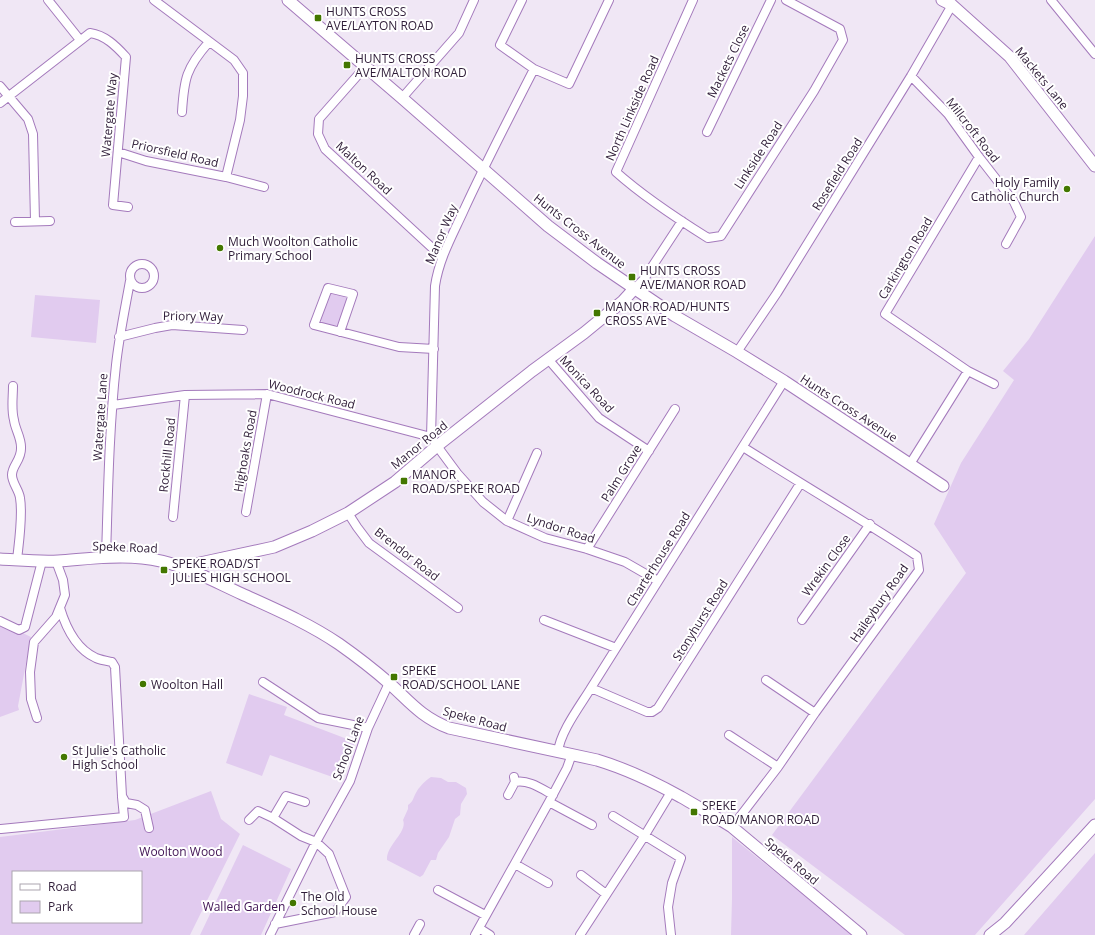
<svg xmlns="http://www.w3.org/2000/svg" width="1095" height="935" viewBox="0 0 1095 935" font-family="'Open Sans',sans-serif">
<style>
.green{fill:#e1cbef;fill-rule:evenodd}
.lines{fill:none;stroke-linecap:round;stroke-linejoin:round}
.minor-casing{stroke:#a47abc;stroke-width:10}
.tertiary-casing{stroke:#a47abc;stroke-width:13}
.minor{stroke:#fff;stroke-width:8}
.tertiary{stroke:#fff;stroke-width:11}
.poi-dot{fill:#437700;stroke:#fff;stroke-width:1.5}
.labels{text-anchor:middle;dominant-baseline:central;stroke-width:4;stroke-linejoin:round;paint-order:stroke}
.poi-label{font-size:12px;fill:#2f1d38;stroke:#fff;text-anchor:start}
.street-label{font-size:12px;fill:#2f1d38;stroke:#fff}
.park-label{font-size:12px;fill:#3f1253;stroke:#fff}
</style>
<rect width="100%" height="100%" fill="#f0e7f5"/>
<path class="green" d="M1095 236V799L975 935H905L772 835 966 573 934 524 961 463 1014 380 1003 371 1029 339Z
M330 293C336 292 344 294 347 299V303L338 325 333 326 322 323 320 317Z
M35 295 100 300 96 343 31 337Z
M0 622 31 637 18 706 19 710 0 717Z
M249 694 287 707 284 715 355 742 341 780 270 755 262 776 226 763Z
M431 777 441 778 448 782H456L466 788 467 794 461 804 460 815 455 819 449 837 438 853 436 860H431L423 875 420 877 387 860C386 845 408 832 403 820L408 809V805C414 801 413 797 417 791 420 786 426 780 431 777Z
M211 791 221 819 240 834 190 935H0V837L135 820ZM13 872H141V922H13Z
M732 837 853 935H731L732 899Z
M243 845 291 869 261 935H200Z
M1095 853V935H1024Z"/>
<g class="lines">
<g class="minor-casing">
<path id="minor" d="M48 0 80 40
M522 0 500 45 534 69 569 84 609 0
M693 0 616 172C644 197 676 218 708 238L721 236 814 91 843 40 840 29 786 0
M1051 0 1095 54
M365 67 319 119 318 134 325 149 442 257
M534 69C510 116 485 164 463 212 452 236 439 259 435 286L431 437 437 446 457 473 483 502 507 521 545 538 587 549 625 562 658 581
M911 76 948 114 979 157 1014 202 1021 217 1006 244
M0 86 28 119 33 134 35 221
M402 98 459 33 474 0
M0 103 90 33C105 35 116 46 126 57L113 205 128 207
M182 112C184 79 186 68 209 42
M707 132 771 0
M118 152 146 161 226 177 240 120 243 96V73L234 60 154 0
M226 177 264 187
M15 222 50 221
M130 276a12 12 0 1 1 24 0a12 12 0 1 1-24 0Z
M634 289 644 279 682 221
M340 332 353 294 328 288 314 325 399 347 434 349
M119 337 155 328 172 325 243 330
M737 352 777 293 911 76 952 5
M548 359 599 418 649 451
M968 371 994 384
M13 386C13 398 11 409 14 420 15 429 21 437 21 447 22 460 12 465 12 475 12 483 19 490 20 498 23 516 19 541 17 560
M113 405 185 395 267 394 431 437
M910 464 968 371 885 314 979 157
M246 512 267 394
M348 513 357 527 369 543 458 608
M173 517 185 395
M507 521 537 453
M587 549 675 409
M106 557C108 493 109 429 116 365 119 337 125 309 130 281
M60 608C66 628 76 649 96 658 101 660 107 661 112 662L115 667 122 796 126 803 137 805 145 810 149 828
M544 620 616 648
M802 620 870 524
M0 621 19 630 25 627 42 561
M766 680 815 713
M263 682 318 718 368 728
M591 688 647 712H652L658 708 800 484
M37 718 31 699 30 672 34 642 56 617 65 595 63 580 56 561
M729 735 778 767
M558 752C560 732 580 706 591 688L784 381
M515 782C528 779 542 789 553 795
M508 795 515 782 514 777
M549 802 592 825
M613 816 681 858 672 883 668 907 671 935
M273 818 286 796 305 802
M249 820 258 811 273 818 301 836 316 842 329 854 346 897 335 912 275 924
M732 827 778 767 815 713 919 570 917 556C860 518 801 484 743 447
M1 829 124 817 122 797
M515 864 548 883
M581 875 606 894
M438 890 485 915
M479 928 490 935
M270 935 316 842 350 781 368 728 389 683
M414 935 420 924
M475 935 549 802 567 768 572 754
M580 935 645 835 671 792"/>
</g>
<g class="tertiary-casing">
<path id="tertiary" d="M288 0 402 98 548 226 597 263 675 316 737 352 784 381 943 486
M942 0 952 5 1010 57 1095 166
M0 559C19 560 38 562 58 561 86 559 114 555 142 558 178 561 209 579 242 594 275 609 308 623 339 644 356 656 373 669 389 683 410 702 421 717 449 728L597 760C627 769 654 782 681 797 698 807 715 816 732 827L861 935
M194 572 197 565 200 563 274 547 312 531 348 513 395 482 437 446 532 371 584 333 623 301 634 289
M990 935 1005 923 1095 825"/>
</g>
<use href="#minor" class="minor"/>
<use href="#tertiary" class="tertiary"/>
</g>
<g class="poi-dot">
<rect x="314" y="14" width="8" height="8" rx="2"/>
<rect x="343" y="61" width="8" height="8" rx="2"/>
<circle cx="1067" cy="189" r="4"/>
<circle cx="220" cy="248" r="4"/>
<rect x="628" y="273" width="8" height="8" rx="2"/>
<rect x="593" y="309" width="8" height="8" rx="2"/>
<rect x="400" y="477" width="8" height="8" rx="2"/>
<rect x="160" y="566" width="8" height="8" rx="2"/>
<rect x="390" y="673" width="8" height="8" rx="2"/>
<circle cx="143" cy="684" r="4"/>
<circle cx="64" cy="757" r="4"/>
<rect x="690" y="808" width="8" height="8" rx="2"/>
<circle cx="293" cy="903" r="4"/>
</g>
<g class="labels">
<g class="poi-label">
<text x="326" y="11">HUNTS CROSS<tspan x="326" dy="14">AVE/LAYTON ROAD</tspan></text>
<text x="355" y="58">HUNTS CROSS<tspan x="355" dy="14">AVE/MALTON ROAD</tspan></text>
<text x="1059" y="182" text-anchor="end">Holy Family<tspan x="1059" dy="14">Catholic Church</tspan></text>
<text x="228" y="241">Much Woolton Catholic<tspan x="228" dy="14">Primary School</tspan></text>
<text x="640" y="270">HUNTS CROSS<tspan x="640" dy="14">AVE/MANOR ROAD</tspan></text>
<text x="605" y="306">MANOR ROAD/HUNTS<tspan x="605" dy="14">CROSS AVE</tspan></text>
<text x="412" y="474">MANOR<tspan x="412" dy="14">ROAD/SPEKE ROAD</tspan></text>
<text x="172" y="563">SPEKE ROAD/ST<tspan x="172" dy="14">JULIES HIGH SCHOOL</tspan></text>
<text x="402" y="670">SPEKE<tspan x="402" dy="14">ROAD/SCHOOL LANE</tspan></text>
<text x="151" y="684">Woolton Hall</text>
<text x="72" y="750">St Julie's Catholic<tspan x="72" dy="14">High School</tspan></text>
<text x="702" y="805">SPEKE<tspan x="702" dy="14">ROAD/MANOR ROAD</tspan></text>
<text x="301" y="896">The Old<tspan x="301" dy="14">School House</tspan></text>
</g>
<g class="street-label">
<text transform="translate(728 61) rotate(-64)">Mackets Close</text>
<text transform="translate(1042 78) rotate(51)">Mackets Lane</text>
<text transform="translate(632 108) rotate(-66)">North Linkside Road</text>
<text transform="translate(109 115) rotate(-85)">Watergate Way</text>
<text transform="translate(973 130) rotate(52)">Millcroft Road</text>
<text transform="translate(175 153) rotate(13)">Priorsfield Road</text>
<text transform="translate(758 155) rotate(-57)">Linkside Road</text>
<text transform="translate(364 168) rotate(43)">Malton Road</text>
<text transform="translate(837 174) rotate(-58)">Rosefield Road</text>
<text transform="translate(580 231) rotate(38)">Hunts Cross Avenue</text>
<text transform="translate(441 234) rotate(-67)">Manor Way</text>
<text transform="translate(905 258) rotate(-59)">Carkington Road</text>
<text transform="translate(193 316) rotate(1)">Priory Way</text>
<text transform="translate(587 384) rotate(47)">Monica Road</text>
<text transform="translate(312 394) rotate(14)">Woodrock Road</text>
<text transform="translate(849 408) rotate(33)">Hunts Cross Avenue</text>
<text transform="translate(100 417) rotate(-86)">Watergate Lane</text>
<text transform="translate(419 445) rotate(-39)">Manor Road</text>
<text transform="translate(245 451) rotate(-80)">Highoaks Road</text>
<text transform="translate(167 455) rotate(-84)">Rockhill Road</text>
<text transform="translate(621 473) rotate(-58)">Palm Grove</text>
<text transform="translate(561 528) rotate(18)">Lyndor Road</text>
<text transform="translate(125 547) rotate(2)">Speke Road</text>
<text transform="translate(407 554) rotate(38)">Brendor Road</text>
<text transform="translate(658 559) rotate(-58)">Charterhouse Road</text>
<text transform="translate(826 565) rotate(-54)">Wrekin Close</text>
<text transform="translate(879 603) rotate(-55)">Haileybury Road</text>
<text transform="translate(700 620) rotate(-58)">Stonyhurst Road</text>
<text transform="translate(475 719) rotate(15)">Speke Road</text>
<text transform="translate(348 748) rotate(-69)">School Lane</text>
<text transform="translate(792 861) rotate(40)">Speke Road</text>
</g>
<g class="park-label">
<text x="181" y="851">Woolton Wood</text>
<text x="244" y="906">Walled Garden</text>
</g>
</g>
<rect x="12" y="871" width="130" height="52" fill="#ffffff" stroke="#aca5af"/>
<rect x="20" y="884" width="20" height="6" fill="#ffffff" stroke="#aca5af"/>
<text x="48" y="891" font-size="12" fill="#2f1d38">Road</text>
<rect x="20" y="901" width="20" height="12" fill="#e1cbef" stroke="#aca5af"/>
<text x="48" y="911" font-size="12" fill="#2f1d38">Park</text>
</svg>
